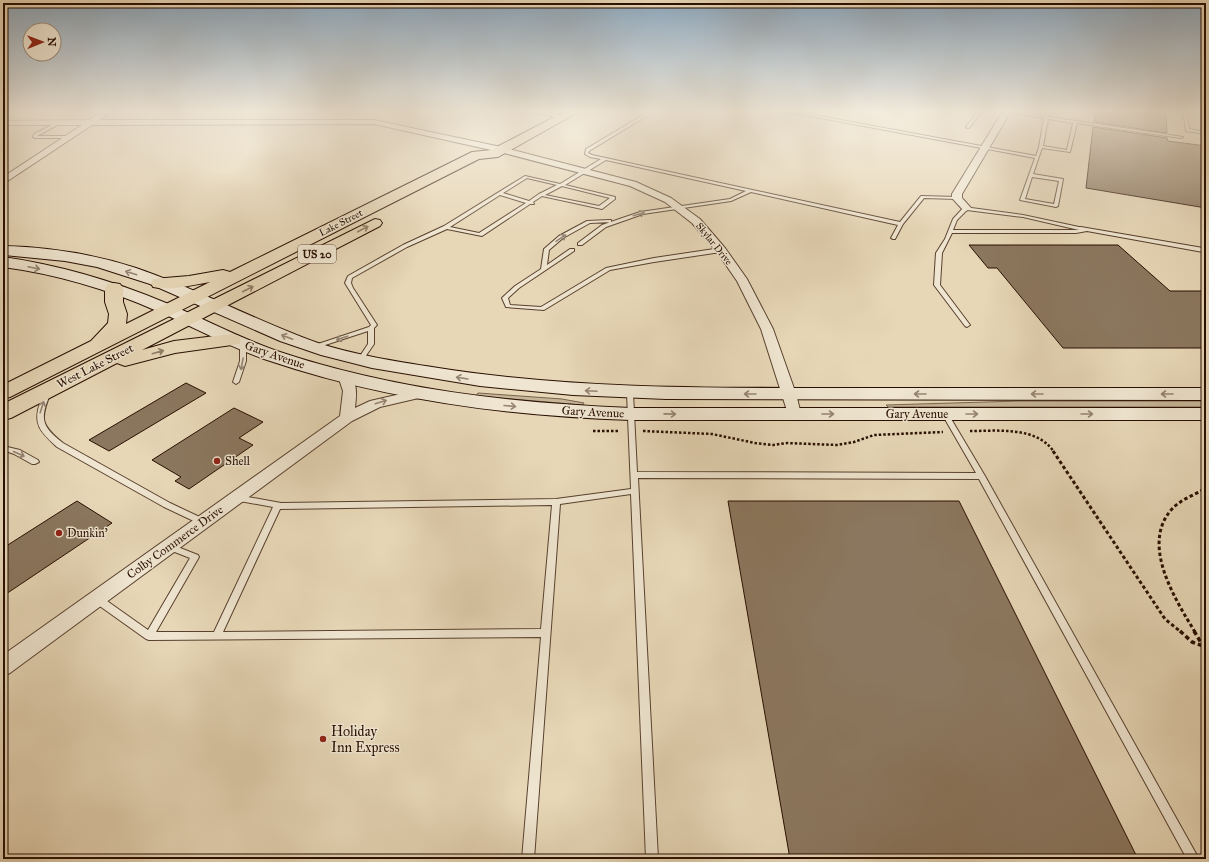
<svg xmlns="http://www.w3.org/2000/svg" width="1209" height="862" viewBox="0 0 1209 862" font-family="'IM FELL Great Primer',serif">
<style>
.green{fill:#c7b598;stroke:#78624c}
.building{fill:#8b775f;stroke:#280e00}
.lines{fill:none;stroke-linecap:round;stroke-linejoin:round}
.lane-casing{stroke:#58402e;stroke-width:2}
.street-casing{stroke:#58402e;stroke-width:2}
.secondary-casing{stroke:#280e00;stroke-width:2}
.primary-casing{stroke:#280e00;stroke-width:2}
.path-far2{stroke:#280e00;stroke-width:2.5;stroke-dasharray:2.5 2;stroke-linecap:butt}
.path-far1{stroke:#280e00;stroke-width:3;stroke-dasharray:3.5 2.5;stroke-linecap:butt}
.path{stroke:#280e00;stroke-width:3.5;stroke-dasharray:4.5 3;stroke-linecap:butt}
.lane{fill:#efe5d0;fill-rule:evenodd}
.street{fill:#efe5d0;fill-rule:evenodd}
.secondary{fill:#efe5d0;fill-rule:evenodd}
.primary{fill:#e7d7b7;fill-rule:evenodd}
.oneway{stroke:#958472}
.oneway2{stroke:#917d65}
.poi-dot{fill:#8f2418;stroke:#efe5d0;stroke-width:1.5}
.labels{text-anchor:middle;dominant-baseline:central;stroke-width:3;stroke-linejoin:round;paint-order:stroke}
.far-street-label{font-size:10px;fill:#280e00;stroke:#efe5d0}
.shield{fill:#efe5d0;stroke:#644e3e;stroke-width:1}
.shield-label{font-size:11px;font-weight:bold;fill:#280e00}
.street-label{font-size:12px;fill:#280e00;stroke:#efe5d0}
.poi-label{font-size:12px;fill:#280e00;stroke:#efe5d0;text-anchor:start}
.near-poi-label{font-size:14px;fill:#280e00;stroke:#efe5d0;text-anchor:start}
</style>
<rect width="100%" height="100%" fill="#e7d7b7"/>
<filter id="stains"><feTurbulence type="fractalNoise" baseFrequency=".005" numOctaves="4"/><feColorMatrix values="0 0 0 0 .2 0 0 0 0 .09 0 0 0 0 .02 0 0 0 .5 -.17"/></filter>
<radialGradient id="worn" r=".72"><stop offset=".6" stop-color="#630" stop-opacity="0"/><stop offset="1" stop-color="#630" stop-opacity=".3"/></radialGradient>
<path class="green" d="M478 393 562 399 584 403 583 405 476 396Z
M1020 401H1206V407H888L886 405Z"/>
<path class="building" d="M1095 111H1166L1167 133 1094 122Z
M1093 127 1167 138 1168 141 1206 146V208L1086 188Z
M969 245H1118L1170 291H1206V348H1063L997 268H988Z
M186 383 206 393 109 451 89 440Z
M234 408 263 422 239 438 253 445 189 489 175 481 181 477 152 460Z
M77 501 112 523 3 596V548Z
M728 501H959L1138 859H790Z"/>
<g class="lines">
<g class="lane-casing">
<path id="lane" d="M520 111 545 113V111H549L548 113 565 117 563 118Z
M650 111H655L589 151 588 153 592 155 900 222 921 196 957 197 959 198 957 199 924 198 903 224 895 239H893L891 238 898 225 751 192 731 201 643 214 606 227 582 245H578V243L602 225 640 212 730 199 746 191 606 160 565 185 615 197V199L602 209 542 196 533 202 534 204H530L482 236 447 229 407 247 352 278 351 283 353 288 377 325 374 328V344L363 360 361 361 358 359 368 344V331L316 348H312L311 347 312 346 369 327 371 325 345 283 348 276 403 245 444 226 525 176 560 184 601 159 590 157 585 154 586 149ZM527 178 557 185 539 194 529 201 503 193ZM562 186 610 198 599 206 545 195ZM500 195 526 203 479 233 450 227Z
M783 111H792L1036 156 1039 147 1044 118 998 111H1009L1183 137 1181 138 1077 123 1070 152 1042 148 1033 174 1063 179 1058 206 1056 207 1020 200 1035 158ZM1048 119 1073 123 1067 150 1043 146ZM1032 177 1059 181 1054 204 1025 199Z
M978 111H982L969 128H967L966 127Z
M1183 111H1187L1189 129 1206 132V134L1186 131Z
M58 122 59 124 37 136H68L70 137 69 138H35L33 137 34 134Z
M964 207 1023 215 1079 227H1081L1203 248 1206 250 1203 252 1087 231 1076 233H952L942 253 940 285 970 325 967 327 965 326 934 285 936 253 945 239 953 219ZM967 210 1023 217 1079 230H953L957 220Z
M609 220H611V222L590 223 563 238 549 250 547 265 570 249H574V251L519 288 508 298 510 305 541 307 606 268 654 258 721 248 724 250 721 252 654 262 610 270 544 310 506 307 502 298 503 297 515 286 541 269 544 249 559 236 587 221Z
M243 342 246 344V361L239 382 236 384 233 382 240 361V344Z
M48 390 51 392C40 418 40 425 63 443L170 503 206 520 207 522 206 524H200L164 507 57 447C42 433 32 425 40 403 42 398 43 392 48 390Z
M630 391 633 393 637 472 976 473 942 414 945 412H947L985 476 1199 859H1187L979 479 638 478 658 859H646L631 494 560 504 534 859H522L541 637 149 640 146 639 94 602 93 599 94 596 97 595 100 596 148 630 190 558 167 549 166 547 167 545 170 544 198 555 199 557 156 632H214L273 507 234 500 233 498 234 496 237 495 281 503 556 499 631 489 627 393ZM552 505 541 629 223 632 280 509Z
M3 446 20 450 38 460 39 462 35 464H32L14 454 3 450Z"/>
</g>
<g class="street-casing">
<path id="street" d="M103 111H112L99 120H374L501 147 636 182 671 198 700 219 725 248 747 279 773 329 796 394 801 414 799 417 794 419 789 417 761 329 737 281 717 252 692 223 665 202 630 186 500 152 374 124 92 125 3 184V177L82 125H3V121L89 120Z
M1003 111H1011L962 194V198L971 208 966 211 963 210 952 198V194Z
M346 375 351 376C358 386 356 396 355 408L370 401 418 390 423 391 425 394 423 397 380 407 352 421 10 673 3 676V655L340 416 343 391 339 379 341 376Z"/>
</g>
<g class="secondary-casing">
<path id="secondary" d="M3 246C48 247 93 254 136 268 198 289 256 321 318 343 355 355 394 361 432 367 562 388 693 388 825 388 952 388 1079 388 1206 388V400L666 399 573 395 480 386 372 368 321 355 280 341 150 284 97 267 65 261 4 255Z
M3 257C59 265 114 281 166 303 205 319 241 339 280 352 394 390 512 403 631 408H1206V420H631C507 416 385 400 267 360 229 347 194 327 157 311 107 289 56 274 3 267Z"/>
</g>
<g class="primary-casing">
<path id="primary" d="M566 111H580L498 157 479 159 10 397 3 399V385L91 341 108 323 109 314 105 302V288L108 284 114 283 120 284 123 288V302L127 314 126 324 210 282C192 285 171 291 153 287L151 283 153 279 189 276 223 270 230 272 472 152 491 150Z
M375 219 380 220 382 223 380 226 142 350 174 341 232 334 239 336 241 340 239 344 175 353 125 366 117 363 11 418 3 420V404Z"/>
</g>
<path class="path-far2" d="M593 431H620
M643 431 712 434 755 443 773 445 787 443 837 445 854 442 874 435 943 432
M970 431C997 431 1037 426 1054 452"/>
<path class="path-far1" d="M1053 451 1165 619 1181 632
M1195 632C1175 599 1140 544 1172 509 1181 499 1195 495 1206 488"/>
<path class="path" d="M1180 631 1192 642 1203 646
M1194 631 1206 651"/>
<use href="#lane" class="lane"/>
<use href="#street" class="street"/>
<use href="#secondary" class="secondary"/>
<use href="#primary" class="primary"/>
</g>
<defs><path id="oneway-shaft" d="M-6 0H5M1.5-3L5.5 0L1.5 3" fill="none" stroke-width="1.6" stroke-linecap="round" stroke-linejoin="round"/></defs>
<g class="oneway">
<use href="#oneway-shaft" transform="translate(639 214) rotate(-16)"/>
<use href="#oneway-shaft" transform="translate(561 238) rotate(-34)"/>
<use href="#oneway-shaft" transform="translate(34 268) rotate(12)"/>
<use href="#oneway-shaft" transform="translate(131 273) rotate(-162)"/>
<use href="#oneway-shaft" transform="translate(287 337) rotate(-159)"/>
<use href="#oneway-shaft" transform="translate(342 338) rotate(162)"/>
<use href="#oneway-shaft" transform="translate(242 364) rotate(101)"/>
<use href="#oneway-shaft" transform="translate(462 378) rotate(-171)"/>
<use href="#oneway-shaft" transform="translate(591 391) rotate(-177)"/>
<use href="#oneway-shaft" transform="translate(750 394) rotate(180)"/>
<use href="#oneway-shaft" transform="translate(920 394) rotate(-180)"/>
<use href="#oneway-shaft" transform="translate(1037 394) rotate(-180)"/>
<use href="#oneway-shaft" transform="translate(1167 394) rotate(-180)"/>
<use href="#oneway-shaft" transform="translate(381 402) rotate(-17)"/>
<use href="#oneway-shaft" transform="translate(510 406) rotate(5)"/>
<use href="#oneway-shaft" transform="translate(42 407) rotate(-72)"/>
<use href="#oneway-shaft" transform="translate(670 414) rotate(1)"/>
<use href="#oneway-shaft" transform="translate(828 414)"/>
<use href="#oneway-shaft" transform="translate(972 414)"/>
<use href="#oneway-shaft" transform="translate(1087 414)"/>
<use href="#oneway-shaft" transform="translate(19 454) rotate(24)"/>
</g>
<g class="oneway2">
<use href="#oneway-shaft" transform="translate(363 229) rotate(-28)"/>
<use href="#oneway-shaft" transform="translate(248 289) rotate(-27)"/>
<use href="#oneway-shaft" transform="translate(158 352) rotate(-16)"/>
</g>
<linearGradient id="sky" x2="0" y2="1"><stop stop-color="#8da7bc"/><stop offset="0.48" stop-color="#f4eddf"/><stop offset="1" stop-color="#f4eddf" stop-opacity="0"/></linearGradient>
<rect width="1209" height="232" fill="url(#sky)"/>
<g class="poi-dot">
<circle cx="217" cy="461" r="4"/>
<circle cx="59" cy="533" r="4"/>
<circle cx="323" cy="739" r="4"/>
</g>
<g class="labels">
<g class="far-street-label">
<text transform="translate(341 223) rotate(-27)">Lake Street</text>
<text transform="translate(714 244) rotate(51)">Skylar Drive</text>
</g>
<rect class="shield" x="298" y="245" width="38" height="18" rx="3"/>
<g class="shield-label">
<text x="317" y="254">US 20</text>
</g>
<g class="street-label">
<text transform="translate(275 355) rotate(19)">Gary Avenue</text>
<text transform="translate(95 366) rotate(-27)">West Lake Street</text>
<text transform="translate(593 412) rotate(3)">Gary Avenue</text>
<text x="917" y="414">Gary Avenue</text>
<text transform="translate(175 542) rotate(-36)">Colby Commerce Drive</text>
</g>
<g class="poi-label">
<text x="225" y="461">Shell</text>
<text x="67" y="533">Dunkin'</text>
</g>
<g class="near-poi-label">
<text x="331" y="731">Holiday<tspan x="331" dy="16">Inn Express</tspan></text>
</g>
</g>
<rect width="1209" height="862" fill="none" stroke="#e7d7b7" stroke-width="16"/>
<rect x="4" y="4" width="1201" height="854" fill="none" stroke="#280e00" stroke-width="2"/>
<rect x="8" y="8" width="1193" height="846" fill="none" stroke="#280e00"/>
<g transform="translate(42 42) rotate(89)"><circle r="19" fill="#efe5d0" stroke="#9f8f7d"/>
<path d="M0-3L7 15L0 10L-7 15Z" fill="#8f2418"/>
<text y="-6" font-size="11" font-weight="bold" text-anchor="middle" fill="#280e00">N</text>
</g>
<rect width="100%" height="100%" filter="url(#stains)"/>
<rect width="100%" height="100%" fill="url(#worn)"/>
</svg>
